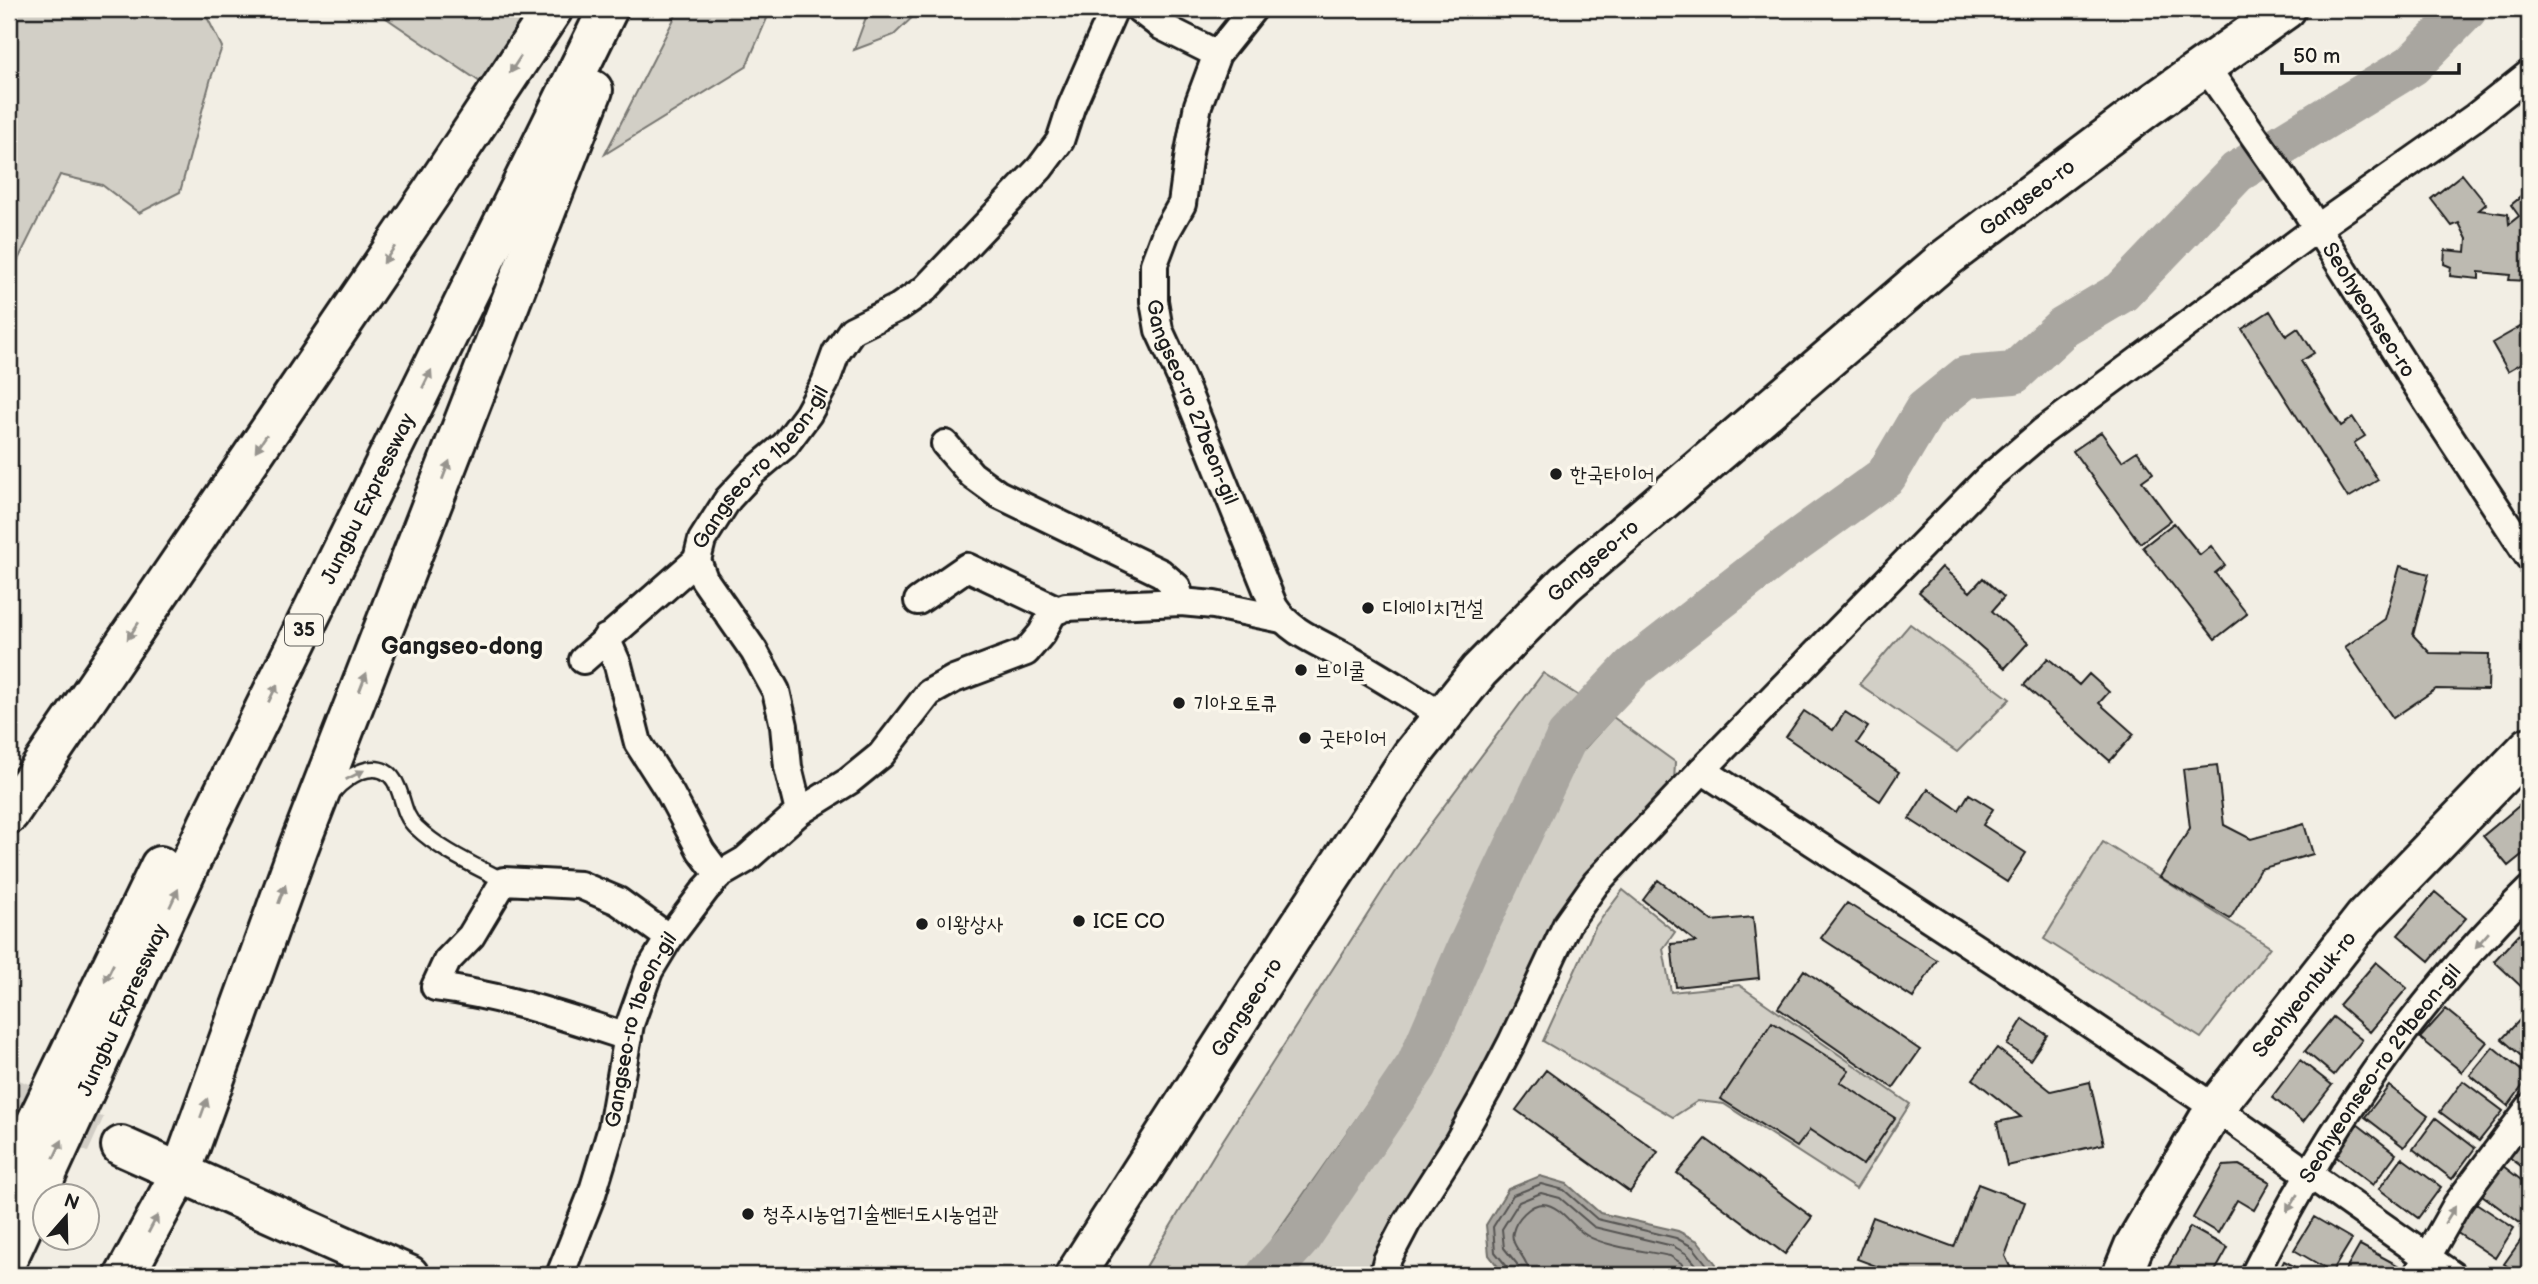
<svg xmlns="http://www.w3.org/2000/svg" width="2538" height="1284" viewBox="0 0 2538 1284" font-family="'Balsamiq Sans','Poor Story',sans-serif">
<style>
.green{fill:#d2cfc6;stroke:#777671;stroke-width:2}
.water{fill:#a9a6a0;stroke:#716f6b;stroke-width:2}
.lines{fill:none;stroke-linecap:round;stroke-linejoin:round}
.shore{stroke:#545351;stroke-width:2}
.river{stroke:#a9a6a0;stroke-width:42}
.building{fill:#bdbab1;stroke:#1c1c1c;stroke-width:2}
.secondary-tunnel{stroke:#d2cec6;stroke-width:38;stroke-dasharray:38 19;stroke-linecap:butt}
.lane-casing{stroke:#1c1c1c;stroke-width:19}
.street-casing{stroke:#1c1c1c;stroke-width:32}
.secondary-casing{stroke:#1c1c1c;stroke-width:44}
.highway-casing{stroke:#1c1c1c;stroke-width:44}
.lane{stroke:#fbf7ec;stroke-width:14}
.street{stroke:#fbf7ec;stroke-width:26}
.secondary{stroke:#fbf7ec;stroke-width:38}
.highway{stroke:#fbf7ec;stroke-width:38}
.oneway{fill:#97948e}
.poi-dot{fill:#1c1c1c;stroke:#fbf7ec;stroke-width:2.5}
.labels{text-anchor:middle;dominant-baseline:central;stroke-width:7;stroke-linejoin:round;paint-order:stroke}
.shield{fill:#fbf7ec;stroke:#5f5e5a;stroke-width:2}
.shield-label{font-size:19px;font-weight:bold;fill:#1c1c1c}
.street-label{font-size:21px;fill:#1c1c1c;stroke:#fbf7ec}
.poi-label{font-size:21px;fill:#1c1c1c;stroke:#fbf7ec;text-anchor:start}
.quarter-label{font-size:24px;font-weight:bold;fill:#1c1c1c;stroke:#fbf7ec}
</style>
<rect width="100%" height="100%" fill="#f2eee4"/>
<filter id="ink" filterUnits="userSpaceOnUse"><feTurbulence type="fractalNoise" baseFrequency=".0143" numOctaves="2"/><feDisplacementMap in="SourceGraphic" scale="14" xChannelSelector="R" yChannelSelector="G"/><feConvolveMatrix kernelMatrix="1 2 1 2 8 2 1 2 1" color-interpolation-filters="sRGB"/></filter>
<g filter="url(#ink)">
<path class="green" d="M9 9H203L222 47 211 78 180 192 139 213 102 185 60 175 9 278Z
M373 9H562L514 105Z
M679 9H771L746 67 605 154Z
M869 9H921L894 35 854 50Z
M1910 624 2010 699 1957 752 1859 684Z
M1543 673 1590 703 1556 739 1404 1051 1247 1275H1141L1218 1148 1394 873Z
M1613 717 1675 762 1674 783 1569 897 1480 1085 1371 1275H1287L1432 1072 1510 890 1567 768Z
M2103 842 2270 947 2201 1038 2044 939Z
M1623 890 1675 932 1663 949 1671 992 1739 985 1910 1104 1856 1189 1724 1104 1698 1101 1673 1117 1543 1041 1595 927Z"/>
<path class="water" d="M1540 1176 1567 1184 1600 1213 1678 1231 1698 1241 1716 1264 1715 1275H1509L1503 1273 1489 1255 1486 1225 1508 1189Z"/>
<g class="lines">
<path class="shore" d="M1510 1275 1509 1269 1495 1252 1493 1227 1513 1195 1541 1184 1564 1190 1597 1219 1676 1238 1693 1247 1708 1266 1709 1275
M1519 1275 1517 1264 1504 1248 1502 1229 1519 1202 1541 1193 1560 1198 1594 1227 1673 1246 1687 1254 1699 1268 1700 1275
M1530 1275C1529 1258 1509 1246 1513 1232 1516 1219 1530 1204 1543 1204 1561 1205 1572 1227 1586 1235 1605 1247 1647 1251 1670 1256L1681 1263 1689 1275"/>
<path class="river" d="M1267 1275 1300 1238 1417 1065 1467 949 1567 737 1633 667 1786 548 1886 476 1925 410 1966 377 2014 373 2063 327 2122 292 2237 172 2412 65 2467 9"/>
</g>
<path class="building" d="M2462 174 2486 204 2479 210 2508 214 2509 224 2519 216 2511 205 2529 190V238L2526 257H2529V281L2509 280 2510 275 2479 272V279L2450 276 2451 267 2444 264 2445 250 2466 252 2467 239 2459 223 2452 226 2431 199Z
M2270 311 2286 336 2298 328 2314 353 2301 361 2341 426 2353 418 2365 436 2354 443 2378 480 2348 498 2242 329Z
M2529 314V359L2508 371 2492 343 2527 323 2524 317Z
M2101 432 2122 461 2137 451 2153 473 2142 481 2171 520 2140 543 2073 451Z
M2174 523 2200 555 2211 546 2225 565 2215 573 2247 614 2215 639 2143 547Z
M2400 566 2429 574 2413 635 2430 653 2489 654 2488 690 2436 689 2393 718 2345 647 2385 619Z
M1942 567 1970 592 1983 578 2004 597 1992 611 2028 643 2005 668 1919 592Z
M2048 658 2079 685 2089 674 2109 692 2099 703 2134 734 2110 761 2024 685Z
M1804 711 1833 730 1845 712 1868 727 1857 743 1899 772 1880 801 1786 737Z
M2217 765 2224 825 2251 839 2304 824 2313 854 2260 869 2230 919 2160 877 2190 828 2183 769Z
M1928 789 1959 810 1969 794 1993 809 1983 825 2026 853 2007 882 1909 819Z
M2526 800 2529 804V849L2508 866 2483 836Z
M1658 880 1712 921 1753 917 1759 978 1676 987 1671 944 1696 942 1643 900Z
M2435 892 2466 918 2429 961 2398 935Z
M1847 903 1937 960 1913 998 1821 938Z
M2519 934 2529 944 2528 993 2494 961Z
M2376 962 2407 988 2370 1032 2339 1005Z
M1804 970 1920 1050 1893 1088 1778 1008Z
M2446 1009 2487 1042 2462 1072 2420 1038Z
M2525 1014 2529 1017V1063L2502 1039Z
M2333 1017 2362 1040 2334 1075 2305 1051Z
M2023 1019 2047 1035 2030 1060 2007 1045Z
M1772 1022 1849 1070 1840 1082 1895 1118 1863 1165 1810 1130 1797 1147 1721 1099Z
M2493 1047 2529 1077 2508 1106 2470 1075Z
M1997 1048 2051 1091 2090 1082 2104 1144 2007 1166 1997 1122 2021 1117 1973 1079Z
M2300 1060 2332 1085 2303 1122 2272 1097Z
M1546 1070 1658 1152 1630 1192 1516 1110Z
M2463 1081 2503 1111 2479 1141 2440 1112Z
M2389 1086 2428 1116 2404 1147 2365 1117Z
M2436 1118 2475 1148 2452 1179 2413 1149Z
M2357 1124 2396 1154 2373 1185 2334 1155Z
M2529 1131V1172L2509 1157Z
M1706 1139 1812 1217 1785 1254 1677 1173Z
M2402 1158 2441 1187 2418 1218 2379 1189Z
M2239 1165 2270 1182 2254 1210 2237 1200 2218 1233 2193 1218 2223 1166Z
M2503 1166 2529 1186V1211L2520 1223 2482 1195Z
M1978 1184 2025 1202 2005 1256 2014 1275H1900L1857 1259 1873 1217 1954 1247Z
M2476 1203 2514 1228 2495 1258 2456 1232Z
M2314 1217 2352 1239 2332 1272 2294 1250Z
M2190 1227 2228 1248 2213 1275 2164 1274Z
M2523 1237 2529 1241V1275H2520L2504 1264Z
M2360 1245 2399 1266 2394 1275H2343Z
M2284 1261 2311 1275H2277Z"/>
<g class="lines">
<path class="secondary-tunnel" d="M9 1096 121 1146"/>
<g class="lane-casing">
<path id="lane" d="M333 792C350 772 385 754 398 788 404 802 404 816 416 827 441 851 474 865 504 881"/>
</g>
<g class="street-casing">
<g id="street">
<path d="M1139 9 1161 26 1217 54"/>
<path id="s1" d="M1253 9 1217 54 1198 105 1189 152 1182 204 1166 232 1154 264V301L1159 330 1183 382 1274 607C1291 634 1322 643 1349 659 1381 677 1412 697 1443 716"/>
<path id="s2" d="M2205 66 2305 209 2428 403 2529 557"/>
<path d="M945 444 972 475 998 494 1161 573 1177 587 1181 602"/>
<path d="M918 601 967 567 1058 610"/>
<path d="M606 638 618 665 638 743 670 793 701 851 719 875"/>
<path d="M583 660 697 560"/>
<path d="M1702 770 2020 977 2215 1108 2452 1275"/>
<path d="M799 812 849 781 881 755 929 693 954 679 1026 652 1042 633 1053 612 1066 607 1181 602 1214 605 1282 619"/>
<path d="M628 1037C565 1017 501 995 435 987L447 961 471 936 504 881 580 885 618 901 669 938"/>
<path id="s3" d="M560 1275 592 1194 612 1128 630 1024 649 971 669 938 706 889 719 875 745 860 799 812 788 767 784 726 776 691 754 651 704 579 697 560 702 540 728 499 753 472 785 445 808 414 825 383 836 353 852 330 899 307 925 289 1040 168 1060 141 1071 107 1114 9"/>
<path d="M1383 1275 1387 1260 1407 1222 1458 1142 1486 1092 1512 1042 1567 924 1596 883 1702 770 1986 480 2042 432 2317 228 2475 117 2529 74"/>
<path id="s4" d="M2254 1275C2324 1135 2416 1000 2529 890"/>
<path d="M2417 1275 2457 1204 2529 1108"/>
</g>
</g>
<g class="secondary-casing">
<g id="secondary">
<path d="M121 1146 409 1275"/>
<path id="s5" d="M1075 1275 1291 938 1412 755 1479 671 1565 584 1945 259 2146 108 2286 9"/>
<path id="s6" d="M2122 1275 2134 1246 2215 1108 2364 918 2529 747"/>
</g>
</g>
<g class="highway-casing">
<g id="highway">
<path d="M9 814 431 193 553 9"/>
<path d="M9 1179 160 866"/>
<path id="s7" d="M9 1256 209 822 608 9"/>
<path d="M125 1275 181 1172 299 846 593 90"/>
</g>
</g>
<use href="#lane" class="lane"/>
<use href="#street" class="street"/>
<use href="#secondary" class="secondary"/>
<use href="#highway" class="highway"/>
</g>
<defs><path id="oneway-solid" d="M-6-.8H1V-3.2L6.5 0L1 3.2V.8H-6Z" transform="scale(1.75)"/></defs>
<g class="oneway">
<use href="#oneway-solid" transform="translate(515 65) rotate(123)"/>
<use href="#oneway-solid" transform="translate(389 255) rotate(124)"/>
<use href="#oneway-solid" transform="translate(427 379) rotate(-64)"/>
<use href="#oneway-solid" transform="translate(261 443) rotate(124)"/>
<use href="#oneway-solid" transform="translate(446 470) rotate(-69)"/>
<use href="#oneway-solid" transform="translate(133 631) rotate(124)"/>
<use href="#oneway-solid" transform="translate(363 682) rotate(-69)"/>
<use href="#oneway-solid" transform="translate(273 693) rotate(-64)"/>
<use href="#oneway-solid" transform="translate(355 775) rotate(-27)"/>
<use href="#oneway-solid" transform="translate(282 894) rotate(-70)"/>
<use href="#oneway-solid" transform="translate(174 898) rotate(-65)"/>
<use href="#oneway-solid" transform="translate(2482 940) rotate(131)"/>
<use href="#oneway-solid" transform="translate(109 973) rotate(116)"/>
<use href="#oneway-solid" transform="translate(204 1108) rotate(-70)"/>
<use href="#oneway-solid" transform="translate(58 1149) rotate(-65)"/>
<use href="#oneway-solid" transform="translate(2292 1203) rotate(122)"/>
<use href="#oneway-solid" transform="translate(2450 1215) rotate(-58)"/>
<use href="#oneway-solid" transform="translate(153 1224) rotate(-62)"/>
</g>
</g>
<g class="poi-dot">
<circle cx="1556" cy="474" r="7"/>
<circle cx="1368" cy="608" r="7"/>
<circle cx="1301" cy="670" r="7"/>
<circle cx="1179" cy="703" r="7"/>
<circle cx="1305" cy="738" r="7"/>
<circle cx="1079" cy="921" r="7"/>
<circle cx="922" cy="924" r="7"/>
<circle cx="748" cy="1214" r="7"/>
</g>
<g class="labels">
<rect class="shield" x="285" y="614.5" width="38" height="31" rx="5"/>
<g class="shield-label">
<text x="304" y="630">35</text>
</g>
<g class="street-label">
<text stroke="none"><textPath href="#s5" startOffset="1452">Gangseo-ro</textPath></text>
<text stroke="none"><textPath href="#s2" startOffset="294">Seohyeonseo-ro</textPath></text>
<text stroke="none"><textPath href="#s1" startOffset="424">Gangseo-ro 27beon-gil</textPath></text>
<text stroke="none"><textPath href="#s3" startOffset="931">Gangseo-ro 1beon-gil</textPath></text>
<text stroke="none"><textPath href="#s7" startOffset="838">Jungbu Expressway</textPath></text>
<text stroke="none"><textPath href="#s5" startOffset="886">Gangseo-ro</textPath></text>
<text stroke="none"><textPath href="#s6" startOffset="336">Seohyeonbuk-ro</textPath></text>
<text stroke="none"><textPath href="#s5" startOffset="318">Gangseo-ro</textPath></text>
<text stroke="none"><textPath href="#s7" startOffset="271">Jungbu Expressway</textPath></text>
<text stroke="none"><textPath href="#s3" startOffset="259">Gangseo-ro 1beon-gil</textPath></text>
<text stroke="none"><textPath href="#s4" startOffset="238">Seohyeonseo-ro 29beon-gil</textPath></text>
</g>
<g class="poi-label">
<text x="1570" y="474">한국타이어</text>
<text x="1382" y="608">디에이치건설</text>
<text x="1315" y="670">브이쿨</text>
<text x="1193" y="703">기아오토큐</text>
<text x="1319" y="738">굿타이어</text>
<text x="1093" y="921">ICE CO</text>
<text x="936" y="924">이왕상사</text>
<text x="762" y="1214">청주시농업기술쎈터도시농업관</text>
</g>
<g class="quarter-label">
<text x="462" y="646">Gangseo-dong</text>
</g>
</g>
<rect width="2538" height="1284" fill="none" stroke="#fbf7ec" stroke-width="35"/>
<rect x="18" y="18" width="2503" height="1249" fill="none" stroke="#1c1c1c" stroke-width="2.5" filter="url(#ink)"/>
<g transform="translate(66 1217) rotate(20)"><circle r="33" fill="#fbf7ec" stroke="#a29f99" stroke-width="2"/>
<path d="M0-5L12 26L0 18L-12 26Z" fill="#1c1c1c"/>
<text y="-10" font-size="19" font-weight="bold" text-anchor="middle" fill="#1c1c1c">N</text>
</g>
<path d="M2282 63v10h177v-10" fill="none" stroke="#1c1c1c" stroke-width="3.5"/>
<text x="2293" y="63" font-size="21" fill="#1c1c1c" stroke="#fbf7ec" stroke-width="5" paint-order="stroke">50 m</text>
</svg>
